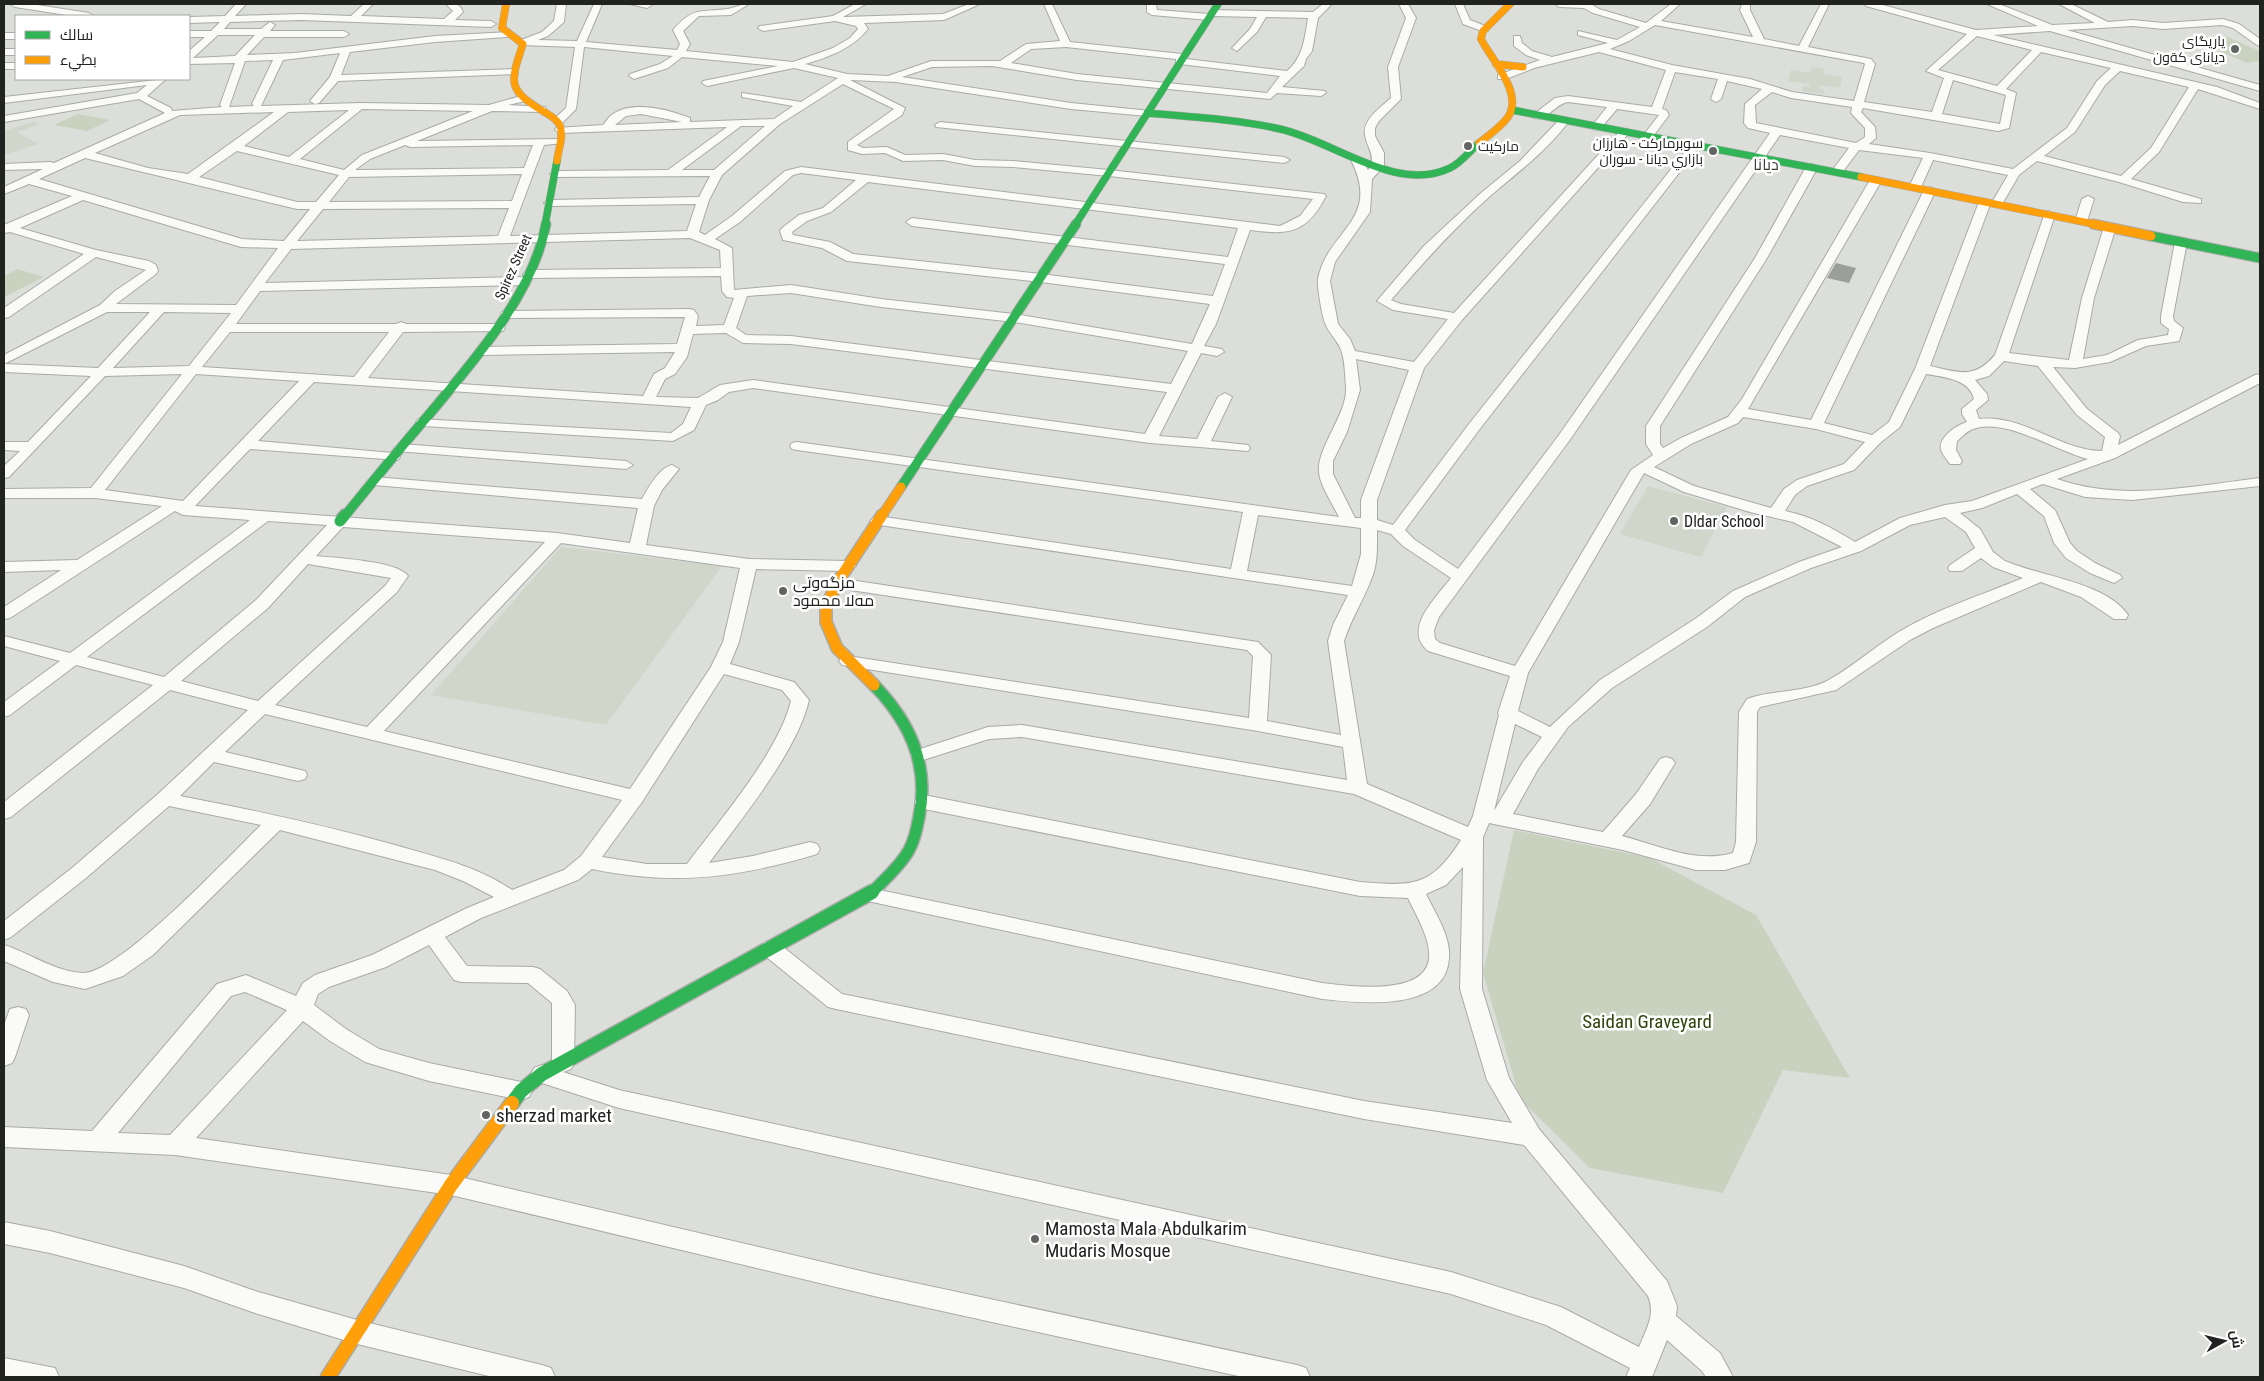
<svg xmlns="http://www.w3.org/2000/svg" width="2264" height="1381" viewBox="0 0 2264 1381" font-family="'Roboto Condensed',Cairo,sans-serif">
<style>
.built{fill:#d0d6ca}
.green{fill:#c9d2bf}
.building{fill:#9c9e99}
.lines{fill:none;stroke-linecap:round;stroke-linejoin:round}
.street-casing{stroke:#a9aba8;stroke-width:2}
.fast-far3-casing{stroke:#a9aba8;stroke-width:8}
.fast-far2-casing{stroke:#a9aba8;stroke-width:11}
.fast-far1-casing{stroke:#a9aba8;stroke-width:14}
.fast-casing{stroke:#a9aba8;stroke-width:17}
.slow-far3-casing{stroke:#a9aba8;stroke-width:8}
.slow-far2-casing{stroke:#a9aba8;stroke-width:11}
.slow-far1-casing{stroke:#a9aba8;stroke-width:14}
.slow-casing{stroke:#a9aba8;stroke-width:17}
.street{fill:#fafaf9;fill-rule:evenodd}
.fast-far3{stroke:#30b455;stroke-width:7}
.fast-far2{stroke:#30b455;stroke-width:9}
.fast-far1{stroke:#30b455;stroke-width:11}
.fast{stroke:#30b455;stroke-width:14}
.slow-far3{stroke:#ff9f0a;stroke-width:7}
.slow-far2{stroke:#ff9f0a;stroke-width:9}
.slow-far1{stroke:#ff9f0a;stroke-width:11}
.slow{stroke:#ff9f0a;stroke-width:14}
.poi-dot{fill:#626461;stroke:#fff;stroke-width:2}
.labels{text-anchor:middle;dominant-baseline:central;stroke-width:5;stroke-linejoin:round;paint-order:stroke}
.far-poi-label{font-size:14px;fill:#212320;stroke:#fff;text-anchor:end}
.far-street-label{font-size:14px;fill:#212320;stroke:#fff}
.far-quarter-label{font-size:16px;fill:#3d4139;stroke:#fff}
.poi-label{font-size:16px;fill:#212320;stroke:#fff;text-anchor:start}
.near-park-label{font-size:19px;fill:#30470e;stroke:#fff}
.near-poi-label{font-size:19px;fill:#212320;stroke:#fff;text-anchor:start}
</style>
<rect width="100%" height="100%" fill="#dcded9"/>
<path class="built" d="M1812 67 1824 69 1823 74 1842 77 1840 88 1820 85V89L1824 90 1823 94 1802 91 1803 86 1809 87 1810 84 1788 81 1791 70 1810 73Z
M33 122 40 124 17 132 38 144 4 155V131Z
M1648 486 1727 507 1701 557 1620 534Z
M561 547 722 566 606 725 431 695Z"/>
<path class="green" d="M2225 36 2260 51V61L2247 63 2195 40Z
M78 114 110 120 87 131 54 125Z
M17 269 44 277 4 297V276Z
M1514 830 1650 858 1756 915 1850 1078 1783 1070 1723 1193 1590 1168 1520 1099 1483 973Z"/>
<path class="building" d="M1836 263 1856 268 1849 283 1827 278Z"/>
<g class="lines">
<g class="street-casing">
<path id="street" d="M10 4H31L89 13 94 16H73L15 7Z
M236 4H246L235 16 301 14 351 16 364 4H373L361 16 444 19 453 11 446 4C454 4 460 3 463 12L455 20 491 21 496 24 491 27 301 20 230 22 224 29H261L270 22 275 25 270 31H344L349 34 344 37H264L247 55 295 53 435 36 510 32 512 34 507 37 435 42 350 52 341 75 514 69 518 70V74L338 81 319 103 315 104 310 101 330 77 340 53 283 60 261 106 360 103 489 105 521 96 526 99 525 101 508 105 545 107 546 109 541 112 492 111 417 141 563 139V143L544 145 510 236 687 231 696 204 550 206 544 203 550 200 699 197 710 176 556 177 550 174 556 171 668 170 727 127 560 133 555 130 556 128 603 125C606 122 609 116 613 114 634 100 669 110 690 118V122L774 119 793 106 742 97V93L801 102 838 78 794 68 707 86 702 83 703 81 778 66 682 57 668 68 634 79 629 76 630 74 660 64 673 56 584 47 576 109 562 123H554V119L566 108 575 47 521 45 516 42 542 32 554 21 557 4H566L564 22 548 36 538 40 577 41 594 4H602L586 42 677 50 680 44 673 30C694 6 699 13 727 9 735 8 740 4 749 4L731 15 699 16 683 31 690 44 686 51 793 62 833 48 850 38 858 29 856 26 835 21 763 31 758 28 760 26 833 16 855 4H866L843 17 943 14 969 4H980L944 20 864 23 868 29C852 49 829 57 805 64L847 74 888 76 931 61H1000L1026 44 1060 41 1044 4H1052L1070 42 1182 54 1185 55 1186 59 1287 71C1303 58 1305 37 1308 18L1266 17 1257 32 1237 51 1232 48 1250 29 1257 17 1213 16 1212 19 1209 20 1152 15 1147 12V4H1156L1157 10 1209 14 1210 11 1213 10 1313 12 1323 4H1332L1318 18 1312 51 1306 59 1304 66 1282 87 1325 91 1326 93 1321 96 1277 93 1270 99 1077 80 992 66 932 67 902 77 1071 103 1151 111V115L1147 116 1071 109 896 82 850 80 905 108 902 115 857 145 863 148 887 147 905 155 943 154 975 160 1013 161 1109 170 1324 194 1326 196C1306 234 1289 235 1250 230L1216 324 1204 346 1222 349 1224 352 1217 356 1201 353 1159 436 1197 439 1218 397 1225 393 1232 397 1211 441 1248 445 1250 448 1248 451 1150 443 753 388 729 392 718 400 706 405 694 430 673 441 423 426 416 422 418 419 671 433 683 424 691 407 314 382 258 441 393 453 400 457 398 460 250 449 195 506 557 533 630 543 638 508 374 485 367 481 374 477 642 499C648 488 659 468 672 465L679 469 662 490 654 506 646 545 749 559 848 561 856 566 848 571 756 569 739 642 730 664 794 682 809 700C797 752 741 819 709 863L753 856 810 842 817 844 820 849 817 854C737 878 674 886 592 869L578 880 481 918 445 937 467 966 533 967 540 969 567 991 575 1005 574 1063 571 1069 563 1072 619 1090 1451 1272 1561 1307 1639 1347C1646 1330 1656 1314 1648 1296L1524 1145 1364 1119 836 1009 828 1007 764 955 761 949 764 943 771 941 778 943 842 994 1364 1101 1512 1123 1487 1080 1460 989 1463 867 1446 885 1426 894C1435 913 1451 936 1449 958 1446 1013 1359 1003 1322 999L863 900 860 895 863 890 870 888 1322 983C1348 986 1424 997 1429 959 1431 939 1416 915 1408 898L1360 896 924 809 917 807 915 802 917 797 924 795 1360 882C1413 886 1430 888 1461 840L1354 794 1022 737 989 739 920 761 914 759 911 755 914 751 988 727 1022 725 1347 780 1343 747 1258 731 848 666 842 665 839 661 842 657 848 656 1249 718 1253 656 1247 650 837 588 831 586 829 583 831 580 837 578 1258 642 1271 655 1267 721 1341 735 1328 641 1333 625 1348 595 873 524 870 521 873 518 878 516 1231 569 1243 512 797 450 792 449 790 446 792 443 797 442 1339 517C1333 504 1320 486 1319 472 1316 449 1348 413 1346 387 1345 376 1345 363 1342 353 1339 341 1329 334 1325 323 1322 315 1317 287 1318 279 1327 230 1382 221 1351 160L1357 157 1361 158 1368 170 1372 165C1373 150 1367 148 1365 135 1362 120 1381 107 1391 98L1388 67 1406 18 1399 4H1408L1416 18 1398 67 1401 99 1379 121 1375 128V136L1384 153V166L1372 179 1370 212 1335 262 1330 281 1338 324 1350 339 1355 351 1414 362 1448 319 1393 310 1377 301 1424 246 1481 193 1520 161 1560 119 1564 118 1569 121C1547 151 1517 173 1489 197 1453 229 1422 264 1391 300L1401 304 1454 313 1620 131 1624 130 1629 133 1462 320 1424 368 1377 500V520L1393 525 1469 424 1691 144 1695 143 1700 146 1479 430 1405 530 1415 540 1458 569 1559 435 1770 133 1748 128 1744 123 1745 104 1762 89 1727 81 1721 99 1716 102 1711 99 1718 79 1675 72 1662 109 1666 110 1669 115 1651 139 1647 140 1642 137 1659 115 1617 109 1600 129 1596 130 1591 127 1607 107 1568 102C1555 104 1547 121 1534 118V114L1555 98 1568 96 1652 107 1666 70 1599 52 1534 68 1506 79H1498V75L1540 60 1526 55 1514 46V36H1520L1522 43 1532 51 1552 57 1608 43 1578 35V31L1617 40 1640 27 1593 13 1584 8 1559 7 1555 4H1591L1599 9 1646 23 1671 4H1680L1661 21 1753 37 1740 10 1742 4H1750V10L1764 39 1799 46 1821 4H1829L1808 47 1871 59 1875 64 1864 102 1932 112 1944 78 1926 71 1967 34 1866 6 1865 4H1879L1976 30 2038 26 1987 4H1999L2052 25 2095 23 2059 4H2071L2108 22 2133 20 2163 23 2223 19 2239 24 2260 39V46L2257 45 2233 28 2222 25 2163 29 2133 26 2067 30 2260 85V91L2050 31 1993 35 2217 87 2260 103V109L2198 89 2159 152 2131 179 2201 199V203L2183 202 2119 182 2037 161 2019 175 2001 206 1997 207 1991 204 2008 175 1933 160 1921 187 1915 190 1909 187 1923 158 1859 150 1841 174 1837 175 1831 172 1849 148 1780 135 1569 441 1439 617 1434 630 1435 639 1440 643 1515 666 1631 470 1653 455 1646 444V426L1755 258 1806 167 1812 164 1818 167 1767 258 1660 426V444L1663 448 1681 438 1728 417 1742 399 1870 180 1876 177 1882 180 1748 409 1811 420 1924 190 1930 187 1936 190 1824 423 1872 435 1889 422 1915 369 1979 202 1985 199 1991 202 1930 366C1958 372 1974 380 1995 355L2045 213 2049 211 2055 215 2009 353 2069 360 2082 298 2104 227 2110 223 2116 227 2094 298 2083 359 2107 355 2138 340 2168 335 2169 329 2161 323V316L2175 242 2181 238 2185 239 2187 242 2173 316 2174 321 2183 328 2179 341 2146 346 2110 362 2075 368 2053 367 2087 409 2118 433 2120 436 2118 445 2255 375 2260 374V383L2115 458 2057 479C2123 502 2193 486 2260 478V486L2132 500 2085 497 2043 484 2030 489 2055 510 2070 543 2077 551 2095 563 2120 575 2122 578 2114 583 2090 573 2066 558 2054 543 2044 516 2017 494 1982 508 1960 513 1980 529 1993 552 2005 561C2039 576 2106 582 2128 615L2126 619H2114L2081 597 2041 582 1933 628 1910 640 1836 690 1760 707 1757 712 1756 842 1749 863 1725 870H1696L1623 850 1489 823 1483 837 1482 989 1509 1078 1539 1129 1667 1281 1677 1306 1676 1316 1720 1353 1733 1377H1706L1702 1371 1667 1340 1652 1377H1626L1630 1368 1546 1325 1451 1294 619 1108 542 1083 534 1080 531 1074 534 1068 542 1065 555 1069 552 1063V1003L528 983 461 982 454 980 429 945 386 967 329 987 318 994 314 1005 346 1029 379 1049 429 1063 521 1082 529 1085 532 1091 529 1097 521 1100 429 1081 365 1062 330 1041 303 1021 196 1138 451 1175 878 1275 1297 1365 1306 1368 1310 1377H1243L878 1297 451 1195 175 1155 4 1147V1127L92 1131 217 984 246 975 296 996 303 983 315 975 372 955 467 908 494 897 463 881 435 870 280 830 153 955 123 976 85 989 53 982 4 961V945C29 953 56 972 83 973 120 973 230 855 261 825L169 806 86 878 11 937 4 940V921L72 868 158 794 248 710 170 690 11 817 4 819V802L153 685 76 665 10 715 4 717V702L60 661 4 646V636L70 653 250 520 183 515 175 511 10 618 4 619V607L61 570 4 572V562L77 560 162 506 95 498H4V489L91 488 182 374 105 376 9 477 4 478V466L20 451 4 450V442H28L91 376 4 372V355L100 305 115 291 146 270 96 257 9 317 4 318V308L84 254 10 232 4 233V225L72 196 29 184 4 194V187L43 169 4 170V164L50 162 54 163 165 113 139 99 4 122V116L137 93 147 85 4 103V97L166 79 147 96 171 108 172 111 222 107 220 105 235 63 189 64V51L205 37H189V31H211L220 22 189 23V17L225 16ZM1655 25 1864 63 1865 64 1854 101 1792 92 1750 79 1672 65 1610 49 1629 41ZM218 35H255L235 56 193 58ZM1977 36 2032 50 1997 86 1938 70ZM1066 47 1176 59V63L1180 64 1280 76 1267 93 1077 74 1011 63 1031 49ZM2041 52 2111 68 2097 81 2067 128 2013 169 1930 153 1869 144 1876 138 1875 127 1861 112 1863 108 1998 131 2009 128 2016 93 2006 89ZM273 60 252 104 254 106 229 107 245 61ZM2120 71 2189 87 2151 148 2121 176 2044 156 2075 132 2105 85ZM1953 80 2006 95 2000 124 1942 114ZM843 84 894 109 848 142V150L862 154 885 153 903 161 943 160 975 166 1013 167 1109 176 1313 199 1300 216 1280 226 801 167 785 171 732 216 705 235 699 232 709 200 722 175 780 124ZM1772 92 1791 98 1852 107 1851 113 1865 128V137L1856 143 1756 123 1755 105ZM362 109 473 111 362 155 344 170 300 159ZM349 110 289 157 244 146 288 112ZM274 112 188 174 148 168 95 153 180 115ZM641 114 682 122 615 125 626 116ZM741 126H765L714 170H682ZM405 145 410 147 533 145 524 168 355 170 370 159ZM237 151 339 175 316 202H297L199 177ZM85 158 297 209H310L284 241 242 239 39 179ZM801 173 856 180 823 208 799 215 782 228 780 231 783 240 822 248 847 261 1041 282 1210 304 1192 344 1014 314 881 299 791 285 734 290 732 248 715 239 740 222 793 175ZM522 174 512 201 329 202 349 177ZM868 182 1238 228 1228 257 912 218 906 222 912 226 1225 264 1213 296 1041 274 853 254 830 242 793 235 792 232 807 221 831 212ZM83 200 241 247 278 248 236 305 116 304 156 274 158 271 156 265 149 261 96 250 20 228ZM509 208 498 236 297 241 323 209ZM690 238 720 250 721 268 529 270 523 274 529 278 721 276 722 291 727 297 734 298 724 325 696 326 698 316 694 310 689 309 507 311 502 312 501 315 502 318 685 317 677 344 482 347 475 351 482 355 675 352 665 368 654 374 643 396 368 378 403 332 503 331 505 328 503 325 498 324H406L401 322 396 324H236L260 291 525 285 531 281 525 277 265 283 291 249ZM791 293 881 307 1014 322 1188 351 1171 384 791 336 746 335 736 328 747 296ZM107 312H150L98 368 4 364ZM164 312 231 313 189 366 113 368ZM230 332H389L354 377 202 367ZM726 333 743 343 791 344 1167 392 1145 434 753 380 720 385 698 398 656 397 665 379 675 374 687 357 693 334ZM1356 359 1409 370 1361 500V518H1355L1333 474V461L1347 432 1360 390ZM2004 361 2038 366 2077 415 2105 437 2102 451C2060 451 2024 414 1979 419L1976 410 1988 400 1987 394 1975 380 1989 376ZM196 374 299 381 183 501 105 490ZM1926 374C1943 377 1970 379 1974 399L1962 409V414L1967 422C1957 425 1938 437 1941 450 1943 455 1947 460 1950 464H1960L1962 461 1956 450 1957 441C1962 437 1967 431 1973 429 2006 417 2055 451 2088 459L1972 501 1945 505 1900 518 1855 542C1832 528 1811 516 1785 511L1795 495 1807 486 1854 470 1880 443 1900 427ZM1743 417 1816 429 1865 442 1844 464 1797 480 1784 489 1771 508 1694 486 1654 467 1691 444 1738 423ZM1644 473 1684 492 1750 512 1793 522 1842 547 1799 562 1733 591 1695 619 1600 680 1550 727 1518 711 1528 673ZM1258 515 1361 528V554L1352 586 1247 571ZM1945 517 1966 532 1975 548 1950 565 1948 568 1950 571H1962L1981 558 1993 567 2023 578C1982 595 1936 609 1897 633 1873 648 1850 669 1825 682 1801 693 1771 690 1747 699L1739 712 1736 842 1733 853C1695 864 1658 845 1622 836L1650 804 1675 763 1672 759 1666 757 1660 759 1636 794 1603 832 1513 814 1538 769 1568 727 1612 688 1707 627 1745 597 1811 568 1861 551 1910 525ZM268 521 327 525 256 600 164 677 87 657ZM343 527 545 542 367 727 275 705 397 592 408 576C398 561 335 558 316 556ZM1377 530 1391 534 1403 546 1451 578C1436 598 1402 629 1428 651L1510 676 1498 713 1499 715 1473 816 1468 827 1367 784 1344 641C1351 619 1363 601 1371 580 1378 565 1377 546 1377 530ZM561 543 740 568 723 642 711 667 630 789 384 731ZM308 564 391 578 385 586 258 701 181 681 268 608ZM724 674 782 690 791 701C778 753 720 820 687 864H647L602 857 642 802ZM265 714 622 800 581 856 564 870 512 890C477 866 436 857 395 845 323 825 253 810 180 796L214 762 298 781 305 779 307 775 305 771 225 752ZM1515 724 1542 737 1523 762 1494 811ZM245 992 287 1010 170 1135 118 1133 231 996Z
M630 4H651L652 5 647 8Z
M1455 4H1463L1470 20 1488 27V31H1482L1463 24Z
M4 33H16V39H4Z
M4 49H16V55H4Z
M4 63H16V69H4Z
M940 122 1284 157 1290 160 1284 163 936 127 935 125Z
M2088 196 2094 199 2087 221 2085 224H2077L2075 221 2082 199Z
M401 444 626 461 633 465 626 469 396 451 394 448Z
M18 1007 26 1009 29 1015 15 1057 12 1063 4 1066V1025L10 1009Z
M4 1222 50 1231 184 1266 255 1291 357 1320 542 1365 551 1368 555 1377H493L357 1344 255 1313 184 1288 50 1253 4 1244Z
M4 1358 55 1368 59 1377H4Z"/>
</g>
<g class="fast-far3-casing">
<path id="fast-far3" d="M1512 110 1861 177
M1147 113C1191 117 1236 119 1280 129 1332 140 1396 194 1450 168 1461 163 1470 151 1479 143
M545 225 557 161
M1075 225 1218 4"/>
</g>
<g class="fast-far2-casing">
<path id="fast-far2" d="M2151 236 2260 258
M901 487 1076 224
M344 517C373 481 402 446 432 411 476 358 533 294 546 224"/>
</g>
<g class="fast-far1-casing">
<path id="fast-far1" d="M340 521 345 515
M871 894C884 879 900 867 909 850 915 840 917 828 919 817 930 765 910 722 874 685"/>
</g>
<g class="fast-casing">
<path id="fast" d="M512 1103 521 1091 542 1074 872 892"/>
</g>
<g class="slow-far3-casing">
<path id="slow-far3" d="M506 4 502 28 523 44C509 85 508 90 546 113 551 116 558 120 560 126 564 136 558 151 557 161
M1496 64 1523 67
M1479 143C1489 135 1501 127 1508 117 1524 93 1491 59 1481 39L1483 31 1510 4
M1861 177 2099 225"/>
</g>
<g class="slow-far2-casing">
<path id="slow-far2" d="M2093 224 2151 236
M881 517 901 487"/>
</g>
<g class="slow-far1-casing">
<path id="slow-far1" d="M874 685 837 648 826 622V607L837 583 882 515"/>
</g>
<g class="slow-casing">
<path id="slow" d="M328 1377 451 1185 512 1103"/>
</g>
<use href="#street" class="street"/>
<use href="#fast-far3" class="fast-far3"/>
<use href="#fast-far2" class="fast-far2"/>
<use href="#fast-far1" class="fast-far1"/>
<use href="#fast" class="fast"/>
<use href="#slow-far3" class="slow-far3"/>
<use href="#slow-far2" class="slow-far2"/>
<use href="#slow-far1" class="slow-far1"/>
<use href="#slow" class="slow"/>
</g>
<g class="poi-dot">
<circle cx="2235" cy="49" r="5"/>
<circle cx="1468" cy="146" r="5"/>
<circle cx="1713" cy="151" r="5"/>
<circle cx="1674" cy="521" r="5"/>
<circle cx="783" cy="591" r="5"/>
<circle cx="486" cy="1115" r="5"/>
<circle cx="1035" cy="1239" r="5"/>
</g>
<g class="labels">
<g class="far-poi-label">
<text x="2225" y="41">ياريگای<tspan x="2225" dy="16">دياناى كةون</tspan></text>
<text x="1703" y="143">سوبرماركت - هارزان<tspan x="1703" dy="16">بازاري ديانا - سوران</tspan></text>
<text x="1478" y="146" text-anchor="start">ماركيت</text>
</g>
<g class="far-street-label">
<text transform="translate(513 267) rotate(-66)">Spirez Street</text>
</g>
<g class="far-quarter-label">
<text x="1766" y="164">دیانا</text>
</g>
<g class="poi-label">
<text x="1684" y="521">Dldar School</text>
<text x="793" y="582">مزگه‌وتی<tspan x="793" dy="18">مه‌لا محمود</tspan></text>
</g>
<g class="near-park-label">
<text x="1647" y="1021">Saidan Graveyard</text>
</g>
<g class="near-poi-label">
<text x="496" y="1115">sherzad market</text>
<text x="1045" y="1228">Mamosta Mala Abdulkarim<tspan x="1045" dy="22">Mudaris Mosque</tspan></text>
</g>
</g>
<rect width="2264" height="1381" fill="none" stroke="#212320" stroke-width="10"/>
<rect x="15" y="15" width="175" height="65" fill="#ffffff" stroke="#a6a7a6"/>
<rect x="25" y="31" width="25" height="8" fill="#30b455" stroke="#a6a7a6"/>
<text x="60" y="40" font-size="15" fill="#212320">سالك</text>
<rect x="25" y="56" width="25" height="8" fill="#ff9f0a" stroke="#a6a7a6"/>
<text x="60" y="65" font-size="15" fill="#212320">بطيء</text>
<g transform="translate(2224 1341) rotate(82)" stroke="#ffffff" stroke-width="4" paint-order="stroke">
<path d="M0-4L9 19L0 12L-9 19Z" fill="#212320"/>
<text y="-8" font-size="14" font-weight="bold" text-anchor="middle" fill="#212320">ش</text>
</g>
</svg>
